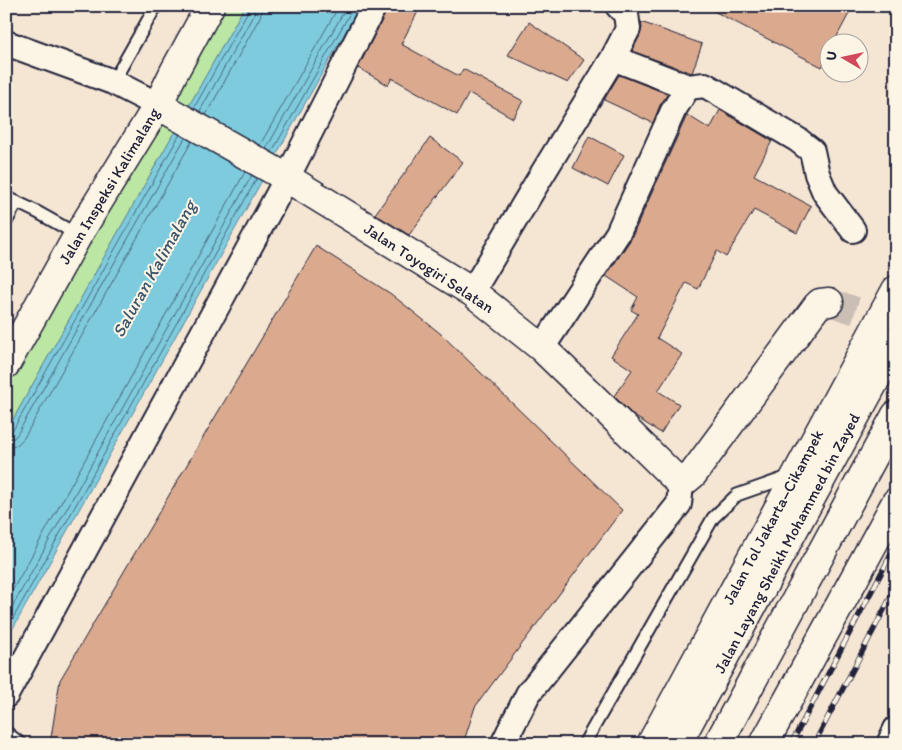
<svg xmlns="http://www.w3.org/2000/svg" width="902" height="750" viewBox="0 0 902 750" font-family="Itim,sans-serif">
<style>
.green{fill:#bbe6a3;stroke:#6e846f}
.water{fill:#7fcbde;stroke:#5a879d}
.lines{fill:none;stroke-linecap:round;stroke-linejoin:round}
.shore{stroke:#47667c;stroke-width:1}
.building{fill:#dbaa8e;stroke:#22223b}
.secondary-tunnel{stroke:#cbbfb5;stroke-width:28;stroke-dasharray:28 14;stroke-linecap:butt}
.lane-casing{stroke:#22223b;stroke-width:15}
.street-casing{stroke:#22223b;stroke-width:28}
.secondary-casing{stroke:#22223b;stroke-width:31}
.primary-casing{stroke:#22223b;stroke-width:31}
.highway-casing{stroke:#22223b;stroke-width:31}
.lane{stroke:#fcf5e5;stroke-width:11}
.street{stroke:#fcf5e5;stroke-width:24}
.secondary{stroke:#fcf5e5;stroke-width:28}
.primary{stroke:#fcf5e5;stroke-width:28}
.highway{stroke:#fcf5e5;stroke-width:28}
.rail-casing{stroke:#22223b;stroke-width:5.5}
.rail{stroke:#fcf5e5;stroke-width:4;stroke-dasharray:11;stroke-linecap:butt}
.labels{text-anchor:middle;dominant-baseline:central;stroke-width:4;stroke-linejoin:round;paint-order:stroke}
.street-label{font-size:16px;fill:#22223b;stroke:#fcf5e5}
.water-label{font-size:18px;font-style:italic;fill:#3e556c;stroke:#fcf5e5}
</style>
<rect width="100%" height="100%" fill="#f5e6d4"/>
<filter id="ink" filterUnits="userSpaceOnUse"><feTurbulence type="fractalNoise" baseFrequency=".02" numOctaves="2"/><feDisplacementMap in="SourceGraphic" scale="10" xChannelSelector="R" yChannelSelector="G"/><feConvolveMatrix kernelMatrix="1 2 1 2 8 2 1 2 1" color-interpolation-filters="sRGB"/></filter>
<g filter="url(#ink)">
<path class="green" d="M212 6H245L6 432V364L173 104Z"/>
<path class="water" d="M245 6H360L299 114 6 641V432Z"/>
<g class="lines">
<path class="shore" d="M194 108 248 11 249 6
M200 111 254 14 255 6
M206 115 260 17 263 6
M260 145 339 6
M266 149 347 6
M272 152 354 6
M6 433H10L13 430 180 134
M6 440 14 438 18 433 185 138
M6 447 17 445 24 438 192 141
M6 602 245 172
M6 618 252 175
M6 631 257 178"/>
</g>
<path class="building" d="M388 6H421L401 44 459 76 463 69 523 101 513 118 469 93 457 115 392 78 388 85 358 68 386 12Z
M704 6H853L834 42H830V52L822 67Z
M529 22 584 60 568 83 508 55Z
M641 22 702 44 692 73 632 51 640 35 642 28Z
M619 75 668 94 660 105 653 123 604 100Z
M720 110 772 141 754 175 811 206 797 233 754 210 726 257 717 251 698 289 686 283 657 338 682 354 658 391 679 404 661 433 634 416 614 396 632 370 611 356 638 314 631 310 638 297 606 276 631 239 687 115 710 129Z
M589 136 624 155 608 186 573 168Z
M430 138 463 162 409 235 375 214Z
M316 246 391 294 441 334 622 510 475 707 463 744H50L60 680Z"/>
<g class="lines">
<path class="secondary-tunnel" d="M829 302 896 324"/>
<g class="lane-casing">
<path id="lane" d="M113 82 156 6
M6 197 37 212 78 235
M6 222 17 202
M6 732 21 744
M584 744 713 518 737 495 791 476"/>
</g>
<g class="street-casing">
<path id="street" d="M6 43 113 82 158 105
M613 58 688 87 705 85 798 140 812 151 817 174 825 193 853 230
M472 292 535 186 613 58 628 29 626 14 618 6
M542 348 618 233 673 111 688 87
M6 695 287 178 374 6
M503 744 528 694 679 504 681 484
M889 744 896 729"/>
</g>
<g class="secondary-casing">
<path id="secondary" d="M158 105 287 178 472 292 542 348 602 406 681 484 693 474 817 306 820 303 829 302"/>
</g>
<g class="primary-casing">
<path id="primary" d="M6 364 78 235 158 105 174 72 210 6"/>
</g>
<g class="highway-casing">
<path id="highway" d="M651 744 896 290
M677 744 896 342
M718 744 896 415
M764 744 896 502"/>
</g>
<use href="#lane" class="lane"/>
<use href="#street" class="street"/>
<use href="#secondary" class="secondary"/>
<use href="#primary" class="primary"/>
<use href="#highway" class="highway"/>
<g class="rail-casing">
<path id="rail" d="M791 744 896 545
M814 744 896 587"/>
</g>
<use href="#rail" class="rail"/>
</g>
</g>
<g class="labels">
<g class="street-label">
<text transform="translate(109 186) rotate(-59)">Jalan Inspeksi Kalimalang</text>
<text transform="translate(429 268) rotate(33)">Jalan Toyogiri Selatan</text>
<text transform="translate(773 517) rotate(-62)">Jalan Tol Jakarta–Cikampek</text>
<text transform="translate(787 543) rotate(-62)">Jalan Layang Sheikh Mohammed bin Zayed</text>
</g>
<g class="water-label">
<text transform="translate(154 269) rotate(-61)">Saluran Kalimalang</text>
</g>
</g>
<rect width="902" height="750" fill="none" stroke="#fcf5e5" stroke-width="25"/>
<rect x="12" y="12" width="877" height="725" fill="none" stroke="#22223b" stroke-width="2" filter="url(#ink)"/>
<g transform="translate(844 58) rotate(279)"><circle r="24" fill="#fcf5e5" stroke="#a5a1a1"/>
<path d="M0-4L9 19L0 12L-9 19Z" fill="#d1495b"/>
<text y="-8" font-size="14" font-weight="bold" text-anchor="middle" fill="#22223b">U</text>
</g>
</svg>
